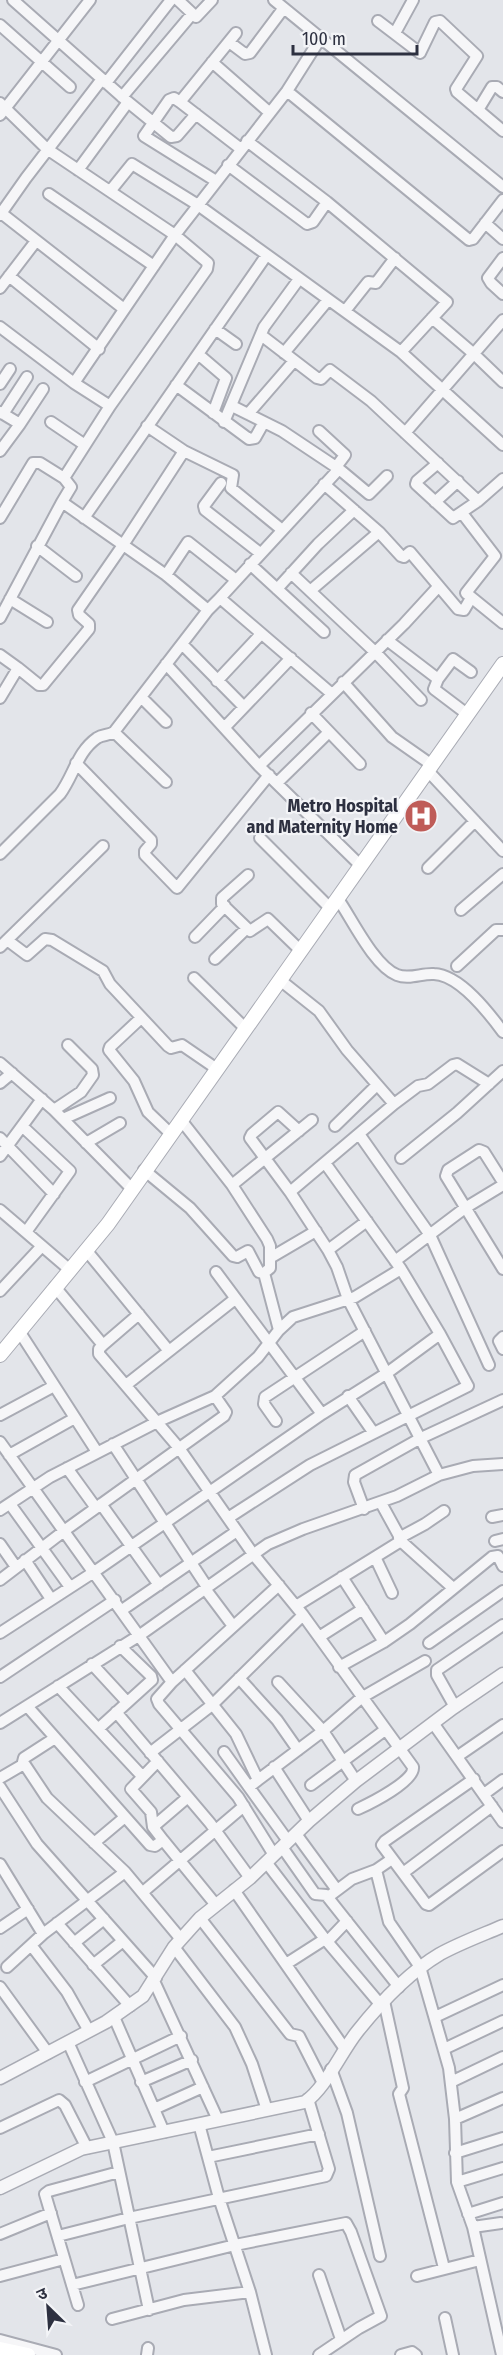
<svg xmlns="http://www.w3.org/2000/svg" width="503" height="2355" viewBox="0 0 503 2355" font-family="'Fira Sans Condensed','Noto Sans Devanagari',sans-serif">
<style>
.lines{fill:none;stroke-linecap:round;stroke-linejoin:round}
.minor-casing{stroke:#a9abb4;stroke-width:14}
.tertiary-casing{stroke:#a9abb4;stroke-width:15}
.secondary-casing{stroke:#a9abb4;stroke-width:16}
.minor{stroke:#f6f6f8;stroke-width:10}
.tertiary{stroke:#f6f6f8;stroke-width:12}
.secondary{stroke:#fff;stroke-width:14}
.labels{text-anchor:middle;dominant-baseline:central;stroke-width:4.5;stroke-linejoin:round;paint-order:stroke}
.poi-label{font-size:18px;font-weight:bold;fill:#2d3040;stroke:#f3f4f7;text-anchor:end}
</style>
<rect width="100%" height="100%" fill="#e3e5ea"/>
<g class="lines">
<g class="minor-casing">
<path id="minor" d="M13 0 128 102 171 137 177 136 196 114
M178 0 196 17 212 0
M274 0 503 187
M378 21 420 53 435 22 440 21 477 56 456 89 457 92 503 131
M0 25 70 87
M395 33 413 0
M229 42 245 54 250 53 283 9
M212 62 270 113
M106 83 171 0
M287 91 469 240 473 239 503 200
M122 97 192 14
M180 102 236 33
M0 103 47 149 175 235 208 263 207 269 110 406
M478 110 492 87H497L503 92
M0 115 90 0
M247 141 327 202 447 302 401 352
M228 165 307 224 313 222 327 202
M78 170 128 102
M216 181 144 136 169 100 174 98 180 102 241 149
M111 190 132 164 198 205 401 352 503 445
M49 194 154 266
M1 213 124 309
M0 215 26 178 102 79
M485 223 503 239
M503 258 488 278 491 283 503 294
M9 276 99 349
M0 288 36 241
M345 311 368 282 376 283 395 258
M432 318 474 354 503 382
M0 327 74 383
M215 329 236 344
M261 335 317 378 321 379 330 370 371 401 478 501
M284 353 328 300
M198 354 226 378 213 413
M0 384 10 369
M176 385 249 439 255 438 264 422
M232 406 282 431 339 469 369 494 387 476
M0 412 20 424 0 451
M3 414 27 377
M248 414 294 361
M51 422 85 445
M224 422 264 327 299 279
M20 424 43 389
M147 426 184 451 233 475 231 488 281 529
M319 431 345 455 336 467
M405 433 503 320
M438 463 417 481 416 484 453 518 478 501 503 479
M221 483 204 506 205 510 260 553
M324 484 379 532 401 556 404 557 410 552 458 609 464 610 471 598
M62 502 71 487 64 478 110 406 74 383 175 235 287 91 320 39
M435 502 458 481
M462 513 495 556 466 593 503 623
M0 518 33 463H40L64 478
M84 518 266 256
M37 546 76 576
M250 564 324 632
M291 573 375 652 421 700
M166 575 188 542 236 580
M277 589 318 544 354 510
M310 591 379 532
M220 598 339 469
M10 599 47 622
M0 618 62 502 166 575 208 610 220 598 332 694
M387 640 438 679 434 689 467 714
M182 644 244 707
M0 655 18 668 0 698
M166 664 259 766 361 866
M18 668 39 685H43L89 629V624L79 615 78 610 123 545 184 451
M438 679 453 659 471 672
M217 681 261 634
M343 682 392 737 432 765
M141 697 166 722
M311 713 360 764
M225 727 291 658
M114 732 166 782
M76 763 151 840V844L145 851V855L177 888 269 775
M259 766 404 624 438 587
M428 771 503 851
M277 783 329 732
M260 838 331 909
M0 854 60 794C74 775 77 752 97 738 103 734 108 736 114 732L208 610
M428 868 475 821
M248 875 222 898V904L250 931 268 919 301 951
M338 899C352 919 374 966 397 975 409 980 422 973 434 974 460 975 489 1013 503 1032
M461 910 503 874
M195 937 225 906
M7 940 27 955 45 939 52 940 103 971 110 984 168 1046 171 1048 182 1045 217 1069
M0 947 103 846
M215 959 247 928
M457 966 496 930H503
M194 978 246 1029
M280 980 319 1011 347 1050 394 1104
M141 1018 110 1047 109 1050 134 1081 148 1112 171 1134
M0 1063 54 1110 131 1188
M0 1083 12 1073
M54 1110 81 1092 93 1075 92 1069 68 1045
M63 1119 110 1098
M181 1120 232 1185 267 1239 270 1246V1268L264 1273 279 1330
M22 1126 70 1171 26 1232
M335 1126 377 1085
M359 1134 430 1235 489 1365
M0 1138 54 1194
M86 1143 120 1123
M0 1156 42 1099
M401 1158 457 1113 503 1071
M144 1170 190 1208 233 1256 237 1257 248 1251 259 1272 264 1273
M503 1182 484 1152 479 1150 448 1170 446 1176 503 1269
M232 1185 312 1120
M290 1192 394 1104 418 1086 428 1084 453 1065 457 1064 489 1084
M0 1210 70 1270
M86 1250 169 1351
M328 1250 367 1221
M270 1258 316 1231
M395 1261 465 1208 503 1185
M216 1272 322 1414
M55 1287 103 1345
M0 1291 42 1246
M139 1314 103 1345 99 1349V1354L179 1448 253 1554 303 1615 413 1767C415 1781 371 1803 358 1809
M19 1331 97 1452
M503 1337 499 1341 503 1349
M126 1385 235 1299
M348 1396 373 1432
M0 1415 54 1386
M276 1421 264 1404 265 1397 365 1331
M0 1442 172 1682 279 1585
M113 1444 207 1587
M9 1455 75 1418
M67 1468 96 1508
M439 1475 473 1466 503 1464
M381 1503 403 1543 453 1588
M10 1504 70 1587
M101 1504 159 1585
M364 1509 354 1482 355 1475 421 1438 503 1400
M0 1510 50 1477 159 1421 215 1396 258 1357 279 1330 293 1317 355 1297 401 1269
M492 1517 503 1515
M228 1518 310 1465 468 1386 440 1334 401 1269 325 1163
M399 1538 425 1524 444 1511
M495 1541 503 1539
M0 1544 16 1567
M375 1557 392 1593
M25 1560 51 1599
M342 1577 384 1642
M0 1580 68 1528 224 1416 226 1412 215 1396
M206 1590 233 1626
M296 1606 401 1541
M122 1610 237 1531
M0 1633 94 1572 322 1414 387 1373 440 1334
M319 1637 363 1609
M429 1643 503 1591
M92 1664 127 1702
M339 1667 384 1642 410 1624 492 1557 498 1556 503 1566
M185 1670 236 1734 258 1780 249 1787 288 1841
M0 1677 115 1600
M239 1678 277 1720 298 1750
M172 1682 157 1699 159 1704 238 1797 274 1855
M278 1682 323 1731 356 1781
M58 1686 142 1776
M27 1706 150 1845 155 1846 163 1840 216 1905
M455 1707 437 1675V1670L503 1625
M116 1712 210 1823 250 1878
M0 1723 140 1635 268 1544 303 1529 397 1496 439 1475 348 1299 337 1267 328 1250 290 1192 250 1138 252 1134 278 1112 299 1131
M433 1723 503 1822
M98 1729 152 1680 151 1676 120 1646
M55 1738 24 1758 23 1762 47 1798 125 1872
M224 1752 249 1787
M150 1753 212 1705 303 1615
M458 1756 503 1725
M158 1761 131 1789 151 1812 153 1827 163 1840
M274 1767 309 1821
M0 1778 24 1764
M474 1779 385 1841 382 1845 426 1904 429 1905 503 1851
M258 1780 323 1731 361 1698 425 1661
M311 1785 385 1730
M0 1787 37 1844 156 1978
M484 1794 503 1780
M153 1827 188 1797
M296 1834 337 1890
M94 1843 125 1817
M282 1847 315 1894 326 1895 399 1987
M266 1862 325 1939 380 2004
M0 1864 43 1934
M376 1870 389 1922 420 1967 449 2068 455 2119 457 2182 473 2227 502 2355
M403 1873 492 1806
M234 1890 345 2049
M143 1892 244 1806
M328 1897 352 1879 376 1870 392 1859
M200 1918 290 2034 299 2036 323 2083
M57 1923 130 2006
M0 1928 28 1909
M327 1942 347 1921
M74 1943 104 1919
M31 1945 67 1992 89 2031
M174 1947 235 2027 252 2064 267 2110
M286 1964 325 1939
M93 1965 123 1941
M7 1967 43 1934 125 1872 180 1938
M154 1981 218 2120
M0 1987 48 2053
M384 2001 403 2088 399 2094 444 2268
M114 2017 164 2132
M435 2017 503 1985
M68 2042 113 2142 149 2310
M444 2049 503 2021
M331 2069 347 2113 380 2256
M85 2082 181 2036
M141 2082 192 2060
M451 2082 503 2057
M154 2109 203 2087
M455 2119 503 2098
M199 2124 219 2198 250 2292 266 2355
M0 2128 59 2100 65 2105 87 2148
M455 2153 503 2138
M208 2157 319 2134
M457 2182 503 2168
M468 2214 503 2203
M473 2227 501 2223
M0 2234 51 2213
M58 2236 129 2218 326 2176 329 2169 308 2099
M319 2275 341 2339
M0 2276 64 2259
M417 2276 480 2260
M72 2285 235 2245 346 2223 351 2232 381 2316 359 2328 319 2355
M78 2305 45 2194 49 2191 119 2172
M445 2318 453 2355
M112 2319 184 2300 250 2292
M0 2340 56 2355
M147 2355 148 2348
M401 2355 412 2352 416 2355"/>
</g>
<g class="tertiary-casing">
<path id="tertiary" d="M0 2078 106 2022 143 1996 174 1947 200 1918 250 1878 309 1821 356 1781 453 1708 503 1674
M0 2188 81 2149 305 2102C325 2089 341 2052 357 2032 380 2003 408 1973 440 1954 460 1943 482 1935 503 1926"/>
</g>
<g class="secondary-casing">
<path id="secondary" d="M0 1355 108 1224 503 664
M0 2349 28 2355"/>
</g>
<use href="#minor" class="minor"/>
<use href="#tertiary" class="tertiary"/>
<use href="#secondary" class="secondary"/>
</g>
<defs>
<g id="hospital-disc" transform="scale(1.725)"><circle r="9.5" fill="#bf5c58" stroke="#f3f4f7"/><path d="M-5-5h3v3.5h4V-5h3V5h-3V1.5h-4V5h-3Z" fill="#fff"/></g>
</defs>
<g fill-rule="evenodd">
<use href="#hospital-disc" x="421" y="816"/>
</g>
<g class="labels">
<g class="poi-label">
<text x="398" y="806">Metro Hospital<tspan x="398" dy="21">and Maternity Home</tspan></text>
</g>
</g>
<g transform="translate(48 2307) rotate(335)" stroke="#f3f4f7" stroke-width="4.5" paint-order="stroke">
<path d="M0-4.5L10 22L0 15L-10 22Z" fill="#2d3040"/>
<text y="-9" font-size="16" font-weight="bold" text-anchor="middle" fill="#2d3040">उ</text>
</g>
<path d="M293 45v9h124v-9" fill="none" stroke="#2d3040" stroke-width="3"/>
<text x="302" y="45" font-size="18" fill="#2d3040" stroke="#f3f4f7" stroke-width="4.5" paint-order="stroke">100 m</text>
</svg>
